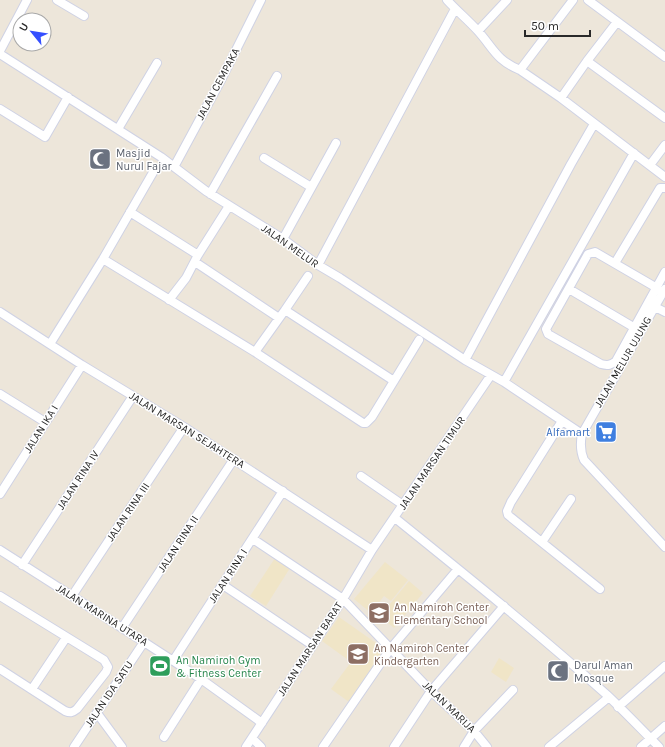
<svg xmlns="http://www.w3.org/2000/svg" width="665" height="747" viewBox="0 0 665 747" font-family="Karla,sans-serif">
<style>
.education{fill:#f0e5c7}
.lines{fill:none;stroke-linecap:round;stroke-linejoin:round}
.minor-casing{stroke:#cfd2e4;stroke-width:10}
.minor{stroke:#fff;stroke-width:8}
.labels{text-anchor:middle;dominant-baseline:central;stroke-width:3;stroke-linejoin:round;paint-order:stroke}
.street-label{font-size:11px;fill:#292929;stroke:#fff}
.worship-label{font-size:11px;fill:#5b616d;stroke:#fff;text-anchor:start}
.shop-label{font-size:11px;fill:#366cbe;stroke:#fff;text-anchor:end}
.education-label{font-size:11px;fill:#785e54;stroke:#fff;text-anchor:start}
.leisure-label{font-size:11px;fill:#27864d;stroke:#fff;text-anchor:start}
</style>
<rect width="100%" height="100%" fill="#ede6da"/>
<path class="education" d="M275 558 290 568 266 606 250 596Z
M385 562 408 580 391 601 384 596 371 613 354 599Z
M409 581 423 593 394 628 380 616Z
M339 617 386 650 349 702 331 689 351 662 322 641Z
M499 658 514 668 506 682 491 672Z"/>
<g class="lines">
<g class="minor-casing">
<path id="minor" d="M57 0 84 16
M447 0C457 11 468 20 478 31 494 49 496 60 520 70
M573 0 520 70 561 98 665 177
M588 0 665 57
M478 31 507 0
M0 51 27 0
M0 54 161 157 206 191 283 239 318 265 340 278 465 360 504 382 582 434
M587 61 665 118
M561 98 587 61 617 22
M0 109 45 137 68 97
M118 129 157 63
M264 158 311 187
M650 165 665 145
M174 167 221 80 261 0
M210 194 277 76
M130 212 198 255
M283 239 336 143
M103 259 255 352 363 423H366L372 417 419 340
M195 262 279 318
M615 263 660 188H665
M318 265 455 9
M569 289 635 328
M665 289 582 434C580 444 580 451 584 460L665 547
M664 292 657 288 595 252 588 254 546 329 548 334 601 364C608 366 611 365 616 361L665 272
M169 300 186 278 198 255 229 206
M655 307 665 312
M285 310 308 276
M0 312 82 365 184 427 372 550
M50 344 103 259 155 169
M255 352 285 310 394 381
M465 360 571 164 594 124
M504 382 634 153
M0 394 45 422
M562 421 511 502 507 511 508 515 600 589
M361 476 403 505
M0 494 82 365
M395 518C467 576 539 634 607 695 625 712 642 730 659 747
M253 539 343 599 431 691 474 731 487 747
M542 542 571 499
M0 550 144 642 201 679 262 723
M22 565 133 396
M223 585 312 645
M0 596 104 660 108 667 106 672 77 709C72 713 70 713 65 711L0 669
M72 596 184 427
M122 628 234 459
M173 661 283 491
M32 689 66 638
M618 707 665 666
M97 713 122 747
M164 737 201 679
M252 738 261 747
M74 747 144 642
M246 747 343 599 372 550 491 375
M323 747 391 648 458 569
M394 747 431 691 504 606
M464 747 474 731 513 690
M549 747 609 697
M641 747 665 726"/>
</g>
<use href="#minor" class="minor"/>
</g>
<defs>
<g id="mosque-square" transform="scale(1.15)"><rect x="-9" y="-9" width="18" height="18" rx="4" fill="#6b7280" stroke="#fff"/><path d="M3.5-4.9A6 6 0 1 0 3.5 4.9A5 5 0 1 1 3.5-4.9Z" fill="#fff"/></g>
<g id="supermarket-square" transform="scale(1.15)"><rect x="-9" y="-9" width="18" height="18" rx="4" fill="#3f7fe0" stroke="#fff"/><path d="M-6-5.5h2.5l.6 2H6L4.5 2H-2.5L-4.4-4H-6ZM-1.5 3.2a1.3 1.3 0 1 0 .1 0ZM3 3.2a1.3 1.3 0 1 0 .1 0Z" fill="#fff"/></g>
<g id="school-square" transform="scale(1.15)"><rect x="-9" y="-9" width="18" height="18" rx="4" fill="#8d6e63" stroke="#fff"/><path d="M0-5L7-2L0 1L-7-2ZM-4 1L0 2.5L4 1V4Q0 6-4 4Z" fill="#fff"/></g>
<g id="stadium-square" transform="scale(1.15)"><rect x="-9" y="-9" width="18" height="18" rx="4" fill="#2e9e5b" stroke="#fff"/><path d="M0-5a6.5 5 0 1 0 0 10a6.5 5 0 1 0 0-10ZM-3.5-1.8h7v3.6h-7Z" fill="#fff"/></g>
</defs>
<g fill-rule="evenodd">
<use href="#mosque-square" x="100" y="159"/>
<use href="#supermarket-square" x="606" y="432"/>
<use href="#school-square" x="379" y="613"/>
<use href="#school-square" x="358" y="654"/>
<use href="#stadium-square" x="160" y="666"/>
<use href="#mosque-square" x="558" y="671"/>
</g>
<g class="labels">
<g class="street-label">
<text transform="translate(218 84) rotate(-62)">JALAN CEMPAKA</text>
<text transform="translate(290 246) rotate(35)">JALAN MELUR</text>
<text transform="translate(623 362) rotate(-60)">JALAN MELUR UJUNG</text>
<text transform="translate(41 429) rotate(-58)">JALAN IKA I</text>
<text transform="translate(187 430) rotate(32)">JALAN MARSAN SEJAHTERA</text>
<text transform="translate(432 463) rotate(-56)">JALAN MARSAN TIMUR</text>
<text transform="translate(78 480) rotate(-57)">JALAN RINA IV</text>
<text transform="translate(128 512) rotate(-56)">JALAN RINA III</text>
<text transform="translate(178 544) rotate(-57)">JALAN RINA II</text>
<text transform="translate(228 576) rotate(-57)">JALAN RINA I</text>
<text transform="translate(102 615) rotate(32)">JALAN MARINA UTARA</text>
<text transform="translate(310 649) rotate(-57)">JALAN MARSAN BARAT</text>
<text transform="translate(109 694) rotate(-56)">JALAN IDA SATU</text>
<text transform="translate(449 707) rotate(44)">JALAN MARIJA</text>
</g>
<g class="worship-label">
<text x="116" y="153">Masjid<tspan x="116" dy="13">Nurul Fajar</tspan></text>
<text x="574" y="665">Darul Aman<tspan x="574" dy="13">Mosque</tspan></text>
</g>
<g class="shop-label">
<text x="590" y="432">Alfamart</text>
</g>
<g class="education-label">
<text x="394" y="607">An Namiroh Center<tspan x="394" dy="13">Elementary School</tspan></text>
<text x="374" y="648">An Namiroh Center<tspan x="374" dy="13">Kindergarten</tspan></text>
</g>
<g class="leisure-label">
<text x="176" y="660">An Namiroh Gym<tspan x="176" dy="13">&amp; Fitness Center</tspan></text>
</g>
</g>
<g transform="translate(32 32) rotate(300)"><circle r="19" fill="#ffffff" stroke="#a9a9a9"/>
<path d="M0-3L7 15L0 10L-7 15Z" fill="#354fff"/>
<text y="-6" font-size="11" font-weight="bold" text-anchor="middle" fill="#292929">U</text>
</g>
<path d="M525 30v6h65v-6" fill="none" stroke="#292929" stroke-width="2"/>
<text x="531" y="30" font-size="12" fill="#292929" stroke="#ffffff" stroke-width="3" paint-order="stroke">50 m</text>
</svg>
